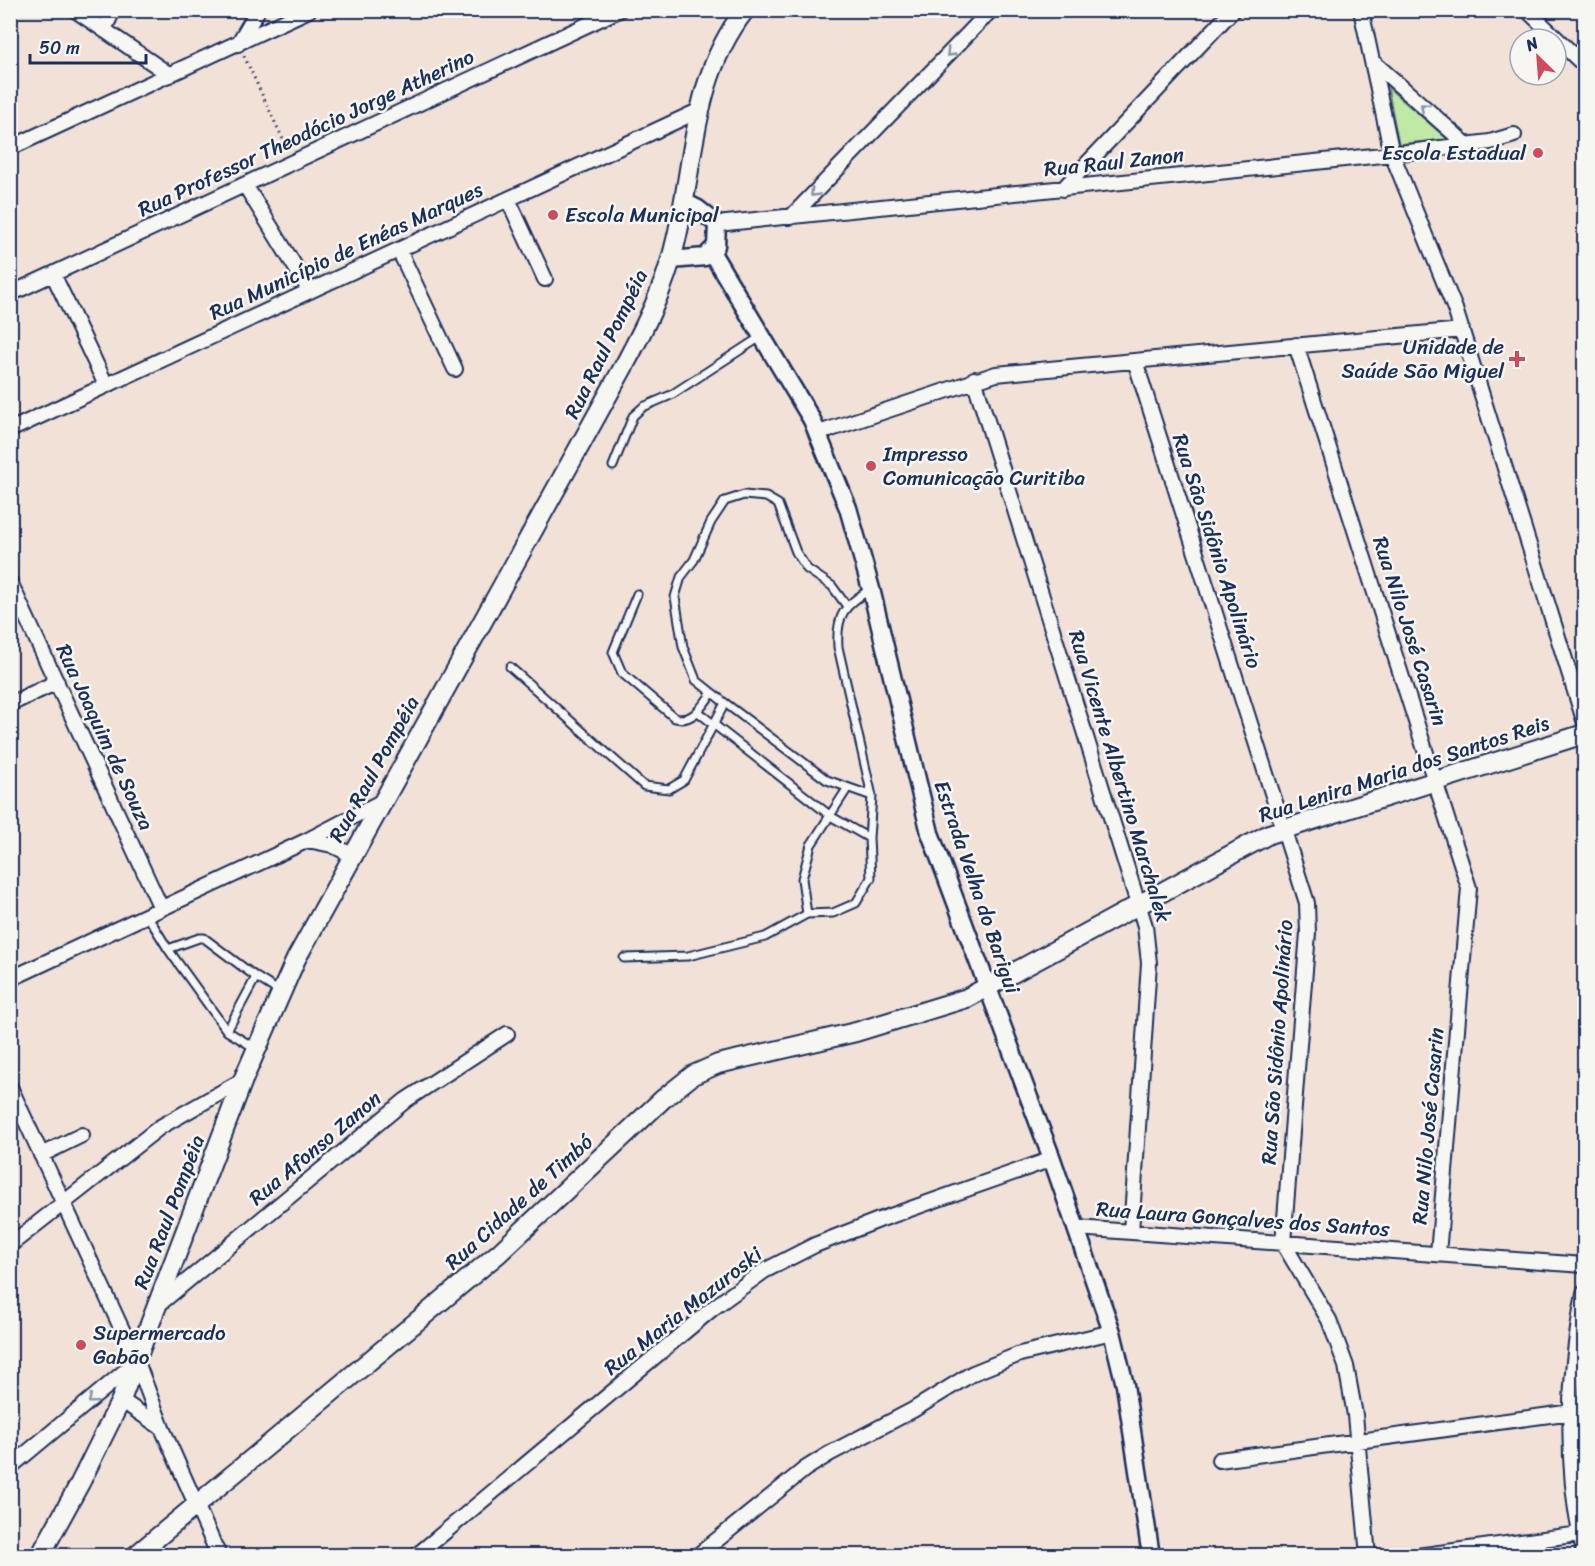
<svg xmlns="http://www.w3.org/2000/svg" width="1595" height="1566" viewBox="0 0 1595 1566" font-family="Sriracha,sans-serif">
<style>
.green{fill:#c0e9a5;stroke:#6e8c82;stroke-width:1.5}
.lines{fill:none;stroke-linecap:round;stroke-linejoin:round}
.service-casing{stroke:#1b2f5e;stroke-width:11}
.minor-casing{stroke:#1b2f5e;stroke-width:18}
.tertiary-casing{stroke:#1b2f5e;stroke-width:21}
.secondary-casing{stroke:#1b2f5e;stroke-width:22}
.path{stroke:#1b2f5e;stroke-width:3;stroke-dasharray:1.5 4.5;stroke-linecap:butt}
.service{stroke:#f6f6f2;stroke-width:7}
.minor{stroke:#f6f6f2;stroke-width:14}
.tertiary{stroke:#f6f6f2;stroke-width:16}
.secondary{stroke:#f6f6f2;stroke-width:18}
.oneway{stroke:#8892a8}
.poi-dot{fill:#d1495b;stroke:#f6f6f2;stroke-width:2}
.labels{text-anchor:middle;dominant-baseline:central;stroke-width:5;stroke-linejoin:round;paint-order:stroke}
.street-label{font-size:21px;fill:#1b2f5e;stroke:#f6f6f2}
.poi-label{font-size:21px;fill:#1b2f5e;stroke:#f6f6f2;text-anchor:start}
</style>
<rect width="100%" height="100%" fill="#f1e1d7"/>
<filter id="ink" filterUnits="userSpaceOnUse"><feTurbulence type="fractalNoise" baseFrequency=".0167" numOctaves="2"/><feDisplacementMap in="SourceGraphic" scale="12" xChannelSelector="R" yChannelSelector="G"/><feConvolveMatrix kernelMatrix="1 2 1 2 8 2 1 2 1" color-interpolation-filters="sRGB"/></filter>
<g filter="url(#ink)">
<path class="green" d="M1388 88 1447 139 1399 144Z"/>
<g class="lines">
<g class="service-casing">
<path id="service" d="M613 466 633 416 643 407 671 395 762 336
M637 594 613 652 622 673 675 718C693 723 702 706 712 693
M846 605 832 586 807 569 796 552 778 504 766 497 744 495 725 501 711 522 694 560 681 577 675 597 683 647 696 680 725 703 827 780 872 796
M510 667 644 786 669 789 684 780 725 703
M698 712 832 817 869 838
M807 914 802 879 811 845 847 789
M147 915 168 949 199 938H204L256 977 280 992
M168 949 227 1031
M624 958 688 956 765 937 807 914 833 913 856 903 871 878 869 838 872 796 838 647C836 615 844 605 871 589
M255 1048 227 1031 256 977"/>
</g>
<g class="minor-casing">
<path id="minor" d="M75 10 170 75
M1361 10 1392 154 1455 309 1584 720
M1527 10 1584 65
M104 30 113 10
M238 44 258 10
M1372 61 1468 146
M10 148 309 10
M245 185 310 291
M1063 189 1233 10
M508 199 545 279
M791 217 991 10
M717 224 1392 154 1490 142 1514 135
M399 250 455 369
M53 274 106 385
M10 294 619 10
M1296 345 1469 888 1438 1254
M1135 361 1307 903 1308 933 1283 1243 1329 1320 1346 1366 1355 1415 1368 1556
M974 379 1145 926 1149 963 1131 1232
M10 430 698 111
M819 433 996 374 1462 330
M10 582 161 908
M10 704 57 682
M308 840 332 845 352 855
M10 979 308 840 381 802
M10 1087 137 1362 162 1428 219 1556
M41 1155 82 1135
M1077 1228 1584 1265
M10 1245 160 1127 243 1080
M1584 1293C1568 1378 1564 1468 1584 1552
M158 1305 406 1100 507 1034
M121 1400 162 1428
M1219 1460 1572 1412 1584 1407
M10 1467 135 1363
M416 1556 713 1308 764 1271 815 1245 879 1220 1052 1159
M697 1556 805 1469 829 1454 913 1410 973 1373 1020 1354 1112 1332
M1417 1556 1580 1534"/>
</g>
<g class="tertiary-casing">
<path id="tertiary" d="M712 253 812 420 848 508 871 589 930 833 1052 1159 1112 1332 1125 1385 1151 1556
M671 260 705 257 716 246 717 224 698 209 684 202"/>
</g>
<g class="secondary-casing">
<path id="secondary" d="M40 1556 80 1483 121 1400 243 1080 296 959 624 366C646 325 666 285 676 240 695 160 692 78 745 10
M135 1556 499 1253 663 1099 693 1075 718 1064 856 1032 967 998 1269 834 1584 734"/>
</g>
<path class="path" d="M244 56 288 150"/>
<use href="#service" class="service"/>
<use href="#minor" class="minor"/>
<use href="#tertiary" class="tertiary"/>
<use href="#secondary" class="secondary"/>
</g>
<defs><path id="oneway-chevron" d="M-2-3.5L2.5 0L-2 3.5" fill="none" stroke-width="1.6" stroke-linecap="round" stroke-linejoin="round" transform="scale(1.5)"/></defs>
<g class="oneway">
<use href="#oneway-chevron" transform="translate(950 53) rotate(134)"/>
<use href="#oneway-chevron" transform="translate(1424 107) rotate(-139)"/>
<use href="#oneway-chevron" transform="translate(814 193) rotate(134)"/>
<use href="#oneway-chevron" transform="translate(92 1400) rotate(140)"/>
</g>
</g>
<g class="poi-dot">
<circle cx="1538" cy="153" r="6"/>
<circle cx="553" cy="215" r="6"/>
<path d="M1514 350h6v6h6v6h-6v6h-6v-6h-6v-6h6z"/>
<circle cx="871" cy="466" r="6"/>
<circle cx="81" cy="1345" r="6"/>
</g>
<g class="labels">
<g class="street-label">
<text transform="translate(306 133) rotate(-25)">Rua Professor Theodócio Jorge Atherino</text>
<text transform="translate(1114 162) rotate(-6)">Rua Raul Zanon</text>
<text transform="translate(346 251) rotate(-25)">Rua Município de Enéas Marques</text>
<text transform="translate(606 344) rotate(-64)">Rua Raul Pompéia</text>
<text transform="translate(1217 551) rotate(72)">Rua São Sidônio Apolinário</text>
<text transform="translate(1410 631) rotate(72)">Rua Nilo José Casarin</text>
<text transform="translate(105 737) rotate(65)">Rua Joaquim de Souza</text>
<text transform="translate(374 769) rotate(-61)">Rua Raul Pompéia</text>
<text transform="translate(1404 769) rotate(-18)">Rua Lenira Maria dos Santos Reis</text>
<text transform="translate(1120 776) rotate(73)">Rua Vicente Albertino Marchalek</text>
<text transform="translate(977 887) rotate(71)">Estrada Velha do Barigui</text>
<text transform="translate(1277 1042) rotate(-86)">Rua São Sidônio Apolinário</text>
<text transform="translate(1428 1126) rotate(-85)">Rua Nilo José Casarin</text>
<text transform="translate(315 1148) rotate(-40)">Rua Afonso Zanon</text>
<text transform="translate(519 1202) rotate(-42)">Rua Cidade de Timbó</text>
<text transform="translate(169 1212) rotate(-69)">Rua Raul Pompéia</text>
<text transform="translate(1243 1219) rotate(4)">Rua Laura Gonçalves dos Santos</text>
<text transform="translate(683 1311) rotate(-38)">Rua Maria Mazuroski</text>
</g>
<g class="poi-label">
<text x="1526" y="153" text-anchor="end">Escola Estadual</text>
<text x="565" y="215">Escola Municipal</text>
<text x="1504" y="347" text-anchor="end">Unidade de<tspan x="1504" dy="24">Saúde São Miguel</tspan></text>
<text x="883" y="454">Impresso<tspan x="883" dy="24">Comunicação Curitiba</tspan></text>
<text x="93" y="1333">Supermercado<tspan x="93" dy="24">Gabão</tspan></text>
</g>
</g>
<rect width="1595" height="1566" fill="none" stroke="#f6f6f2" stroke-width="36"/>
<rect x="18" y="18" width="1559" height="1530" fill="none" stroke="#1b2f5e" stroke-width="2" filter="url(#ink)"/>
<g transform="translate(1538 57) rotate(335)"><circle r="28" fill="#f6f6f2" stroke="#9ea6b7" stroke-width="1.5"/>
<path d="M0-4.5L10 22L0 15L-10 22Z" fill="#d1495b"/>
<text y="-9" font-size="16" font-weight="bold" text-anchor="middle" fill="#1b2f5e">N</text>
</g>
<path d="M30 54v9h116v-9" fill="none" stroke="#1b2f5e" stroke-width="3"/>
<text x="39" y="54" font-size="18" fill="#1b2f5e" stroke="#f6f6f2" stroke-width="4.5" paint-order="stroke">50 m</text>
</svg>
